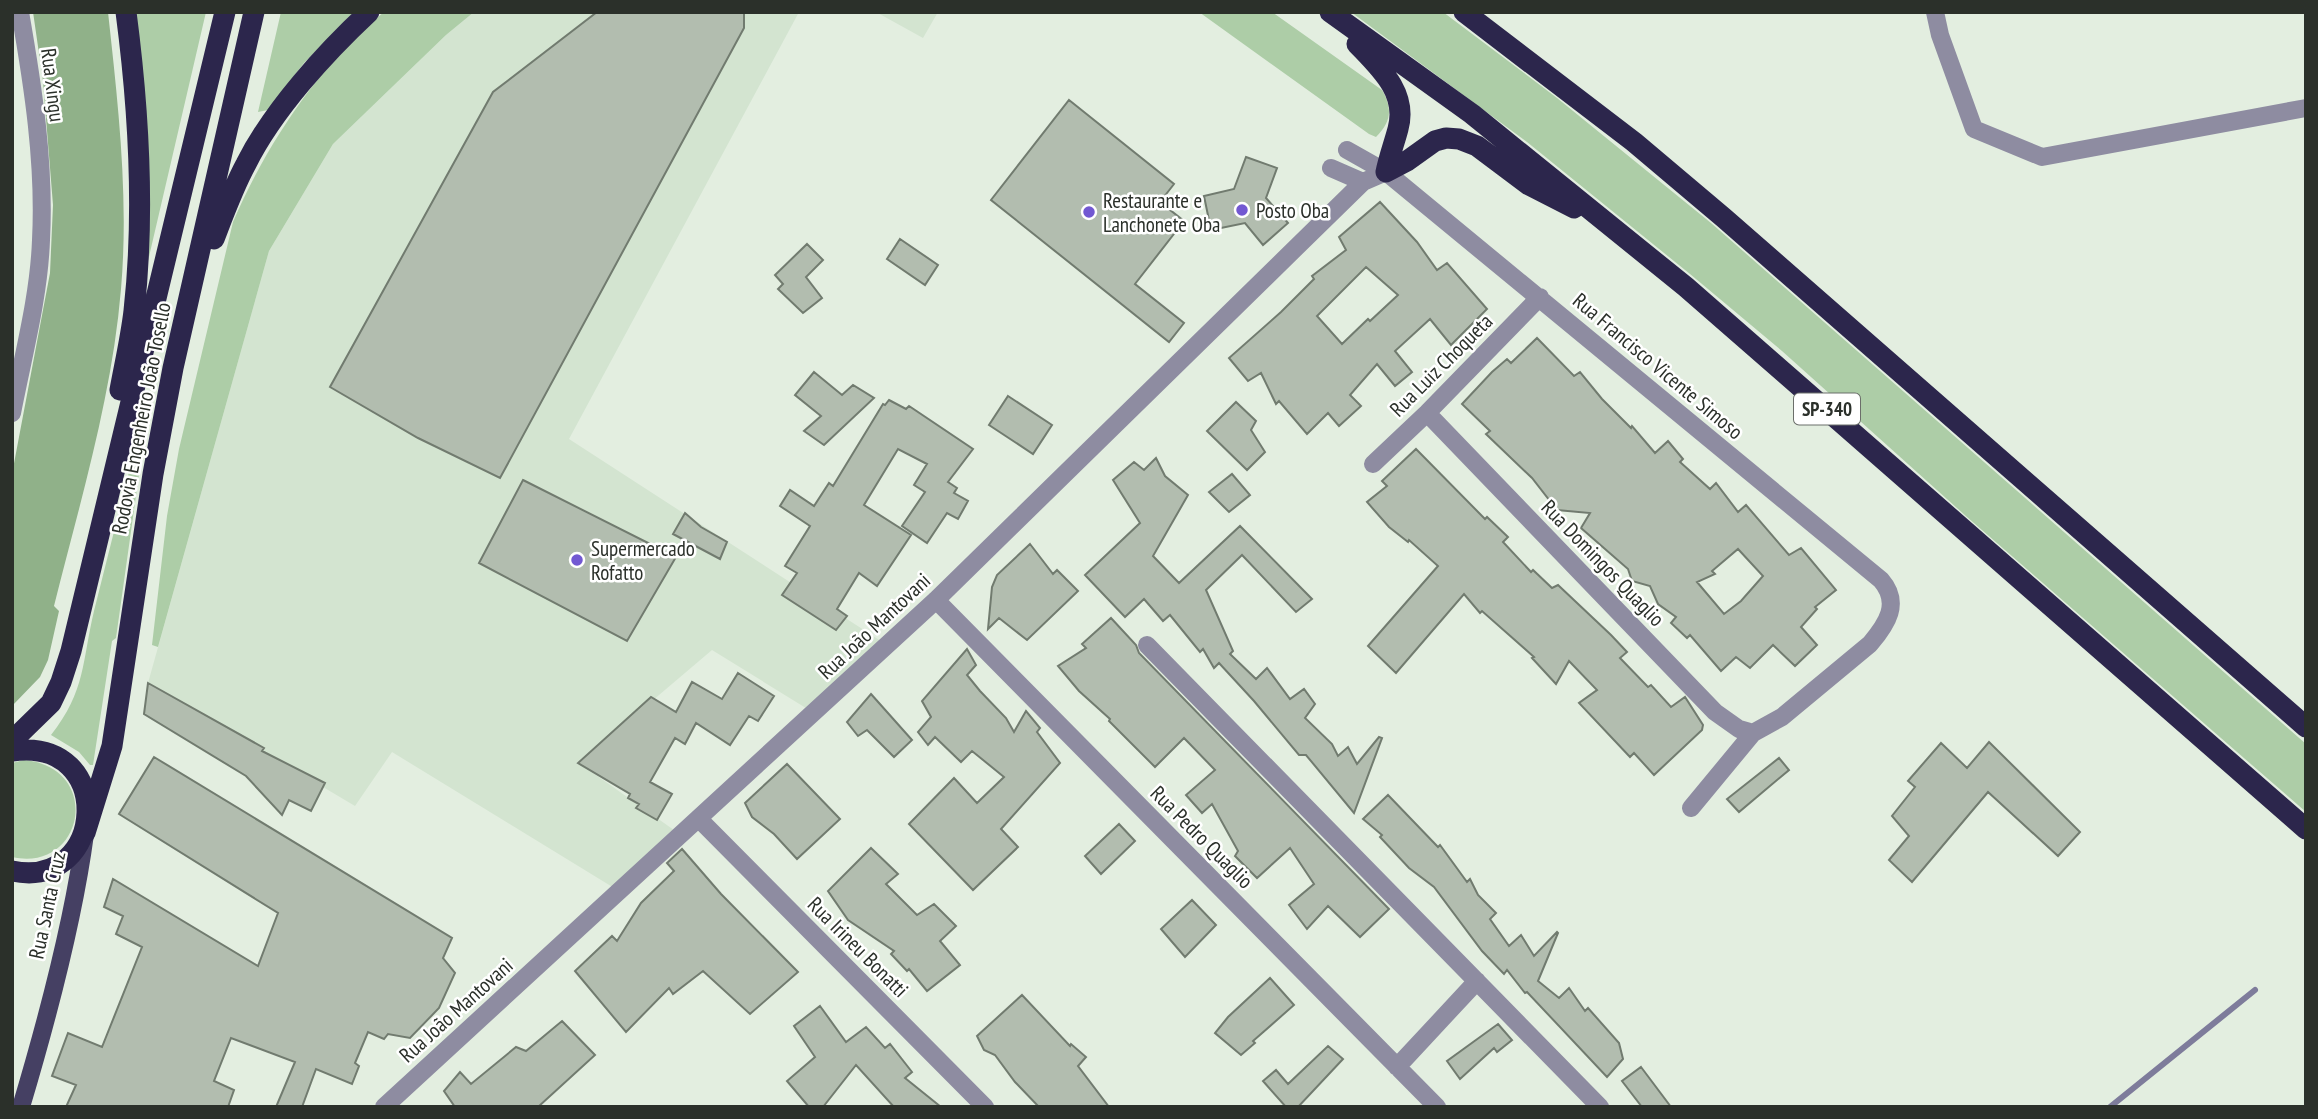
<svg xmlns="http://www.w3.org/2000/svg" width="2318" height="1119" viewBox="0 0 2318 1119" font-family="'PT Sans Narrow',sans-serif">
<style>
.built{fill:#d3e4d0}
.green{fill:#adcda7}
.forest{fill:#90b189}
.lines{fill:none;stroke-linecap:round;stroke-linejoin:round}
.stream{stroke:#7e7c9b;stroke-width:6}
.building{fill:#b2bdaf;stroke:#717b6f;stroke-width:2;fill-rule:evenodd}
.minor{stroke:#8e8ca1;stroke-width:18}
.major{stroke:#454063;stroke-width:18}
.highway{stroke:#2c264c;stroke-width:21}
.poi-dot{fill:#7258d2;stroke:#fff;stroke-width:2.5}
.labels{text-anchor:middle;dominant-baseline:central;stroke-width:5;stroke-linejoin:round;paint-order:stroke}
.shield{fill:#fff;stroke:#6b6e6a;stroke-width:2}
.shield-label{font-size:19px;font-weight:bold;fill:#2b302a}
.street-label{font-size:21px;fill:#2b302a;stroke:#fff}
.poi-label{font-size:21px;fill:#2b302a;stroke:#fff;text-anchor:start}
</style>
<rect width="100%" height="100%" fill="#e3eee0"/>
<path class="built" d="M474 12H799L569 439 887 645 814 713 712 650 579 763 681 835 619 891 392 752 355 806 148 683 269 251 333 144 446 35Z
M876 12H938L923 38Z"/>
<path class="green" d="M136 12H206L148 261Z
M281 12H354L304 63 268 110 258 112Z
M384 12H474L446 35 333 144 269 251 158 647 152 645 167 516 179 449 233 222C266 145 319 65 384 12Z
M1199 12H1272L1382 90C1393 109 1391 122 1376 137L1369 134Z
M1351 12H1443L1557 98 1711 223 2306 744V812L1967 517 1782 351 1690 274 1527 142Z
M136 444 143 446 116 638 112 641 93 765H90L79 752 51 735C86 691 82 661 94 611 108 555 122 500 136 444Z
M24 760C103 767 85 873 12 857V763Z"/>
<path class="forest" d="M33 12H108C118 104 129 196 121 289 112 397 80 502 54 606L59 611 48 660 40 677 12 706V474L50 273 53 205 43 81Z"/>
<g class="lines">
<path class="stream" d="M2110 1107 2255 990"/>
</g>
<path class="building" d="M597 12H744V28L500 478 418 438 330 387 493 92Z
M1069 100 1174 184 1160 202 1184 221 1135 284 1184 323 1169 342 991 200Z
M1246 157 1277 168 1266 198 1288 223 1263 245 1245 223 1211 230 1204 196 1234 189Z
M1380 202 1417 242 1437 270 1447 263 1487 309 1451 345 1430 319 1395 351 1412 372 1395 386 1377 364 1350 395 1361 406 1339 426 1328 413 1307 434 1279 401 1276 404 1261 373 1248 381 1229 358 1281 312 1314 279 1312 276 1346 250 1339 237ZM1366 267 1398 295 1370 321 1368 319 1342 344 1317 316Z
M900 239 938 265 925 285 887 259Z
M807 244 823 260 806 277 822 298 803 313 778 289 783 284 775 275Z
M1537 338 1574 376 1580 372 1602 399 1631 428 1632 426 1655 453 1668 441 1683 459 1680 462 1710 489 1716 483 1738 512 1746 505 1789 555 1801 548 1836 590 1815 607 1817 609 1801 627 1817 645 1795 666 1773 645 1750 668 1736 657 1721 671 1690 635 1687 638 1671 623 1676 617 1658 604 1650 586 1632 581 1628 569 1581 528 1590 513 1557 510 1532 478 1486 434 1490 431 1462 404 1492 372 1507 359 1511 363ZM1738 549 1763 576 1741 601 1724 614 1697 582 1715 574 1712 571Z
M814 372 842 395 853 385 874 398 824 445 804 431 821 416 795 395Z
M1008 396 1052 425 1033 454 989 425Z
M889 400 906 409 909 406 973 449 948 482 957 488 954 493 968 501 958 519 947 513 927 543 902 526 925 492 914 485 927 464 898 449 864 505 911 535 877 586 859 573 837 609 847 616 836 630 782 595 797 573 785 566 810 526 780 506 790 490 814 506 829 483 833 486 883 404 885 405Z
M1236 402 1256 421 1251 430 1265 452 1247 470 1207 431Z
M1416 449 1485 519 1487 517 1508 537 1503 542 1531 572 1533 570 1552 588 1558 585 1611 635 1627 652 1620 658 1648 687 1651 685 1671 707 1685 697 1703 725 1702 730 1654 775 1634 753 1630 757 1579 703 1597 690 1569 661 1556 684 1532 658 1534 657 1482 611 1480 613 1464 594 1396 673 1368 646 1438 566 1409 540 1408 542 1389 527 1367 502 1387 486 1382 481Z
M1156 458 1165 476 1188 495 1153 556 1179 583 1240 526 1312 599 1296 612 1242 555 1206 590 1233 651 1230 654 1256 679 1267 668 1290 699 1304 689 1315 704 1305 718 1332 744 1338 756 1348 747 1357 764 1379 737 1382 738 1354 813 1306 755H1299L1254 701 1219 663 1214 668 1203 649 1200 652 1170 615 1163 621 1144 599 1125 617 1085 575 1140 523 1113 480 1134 462 1144 470Z
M1232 474 1250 495 1229 512 1209 492Z
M523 480 676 557 627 641 479 563Z
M685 513 701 527 727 542 720 559 673 534Z
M1030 544 1053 574 1057 570 1078 591 1027 640 999 618 988 629 992 587 997 575Z
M1111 618 1136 645 1139 653 1389 909 1360 937 1328 906 1307 929 1289 905 1314 884 1290 848 1257 878 1235 856 1238 851 1212 804 1202 813 1186 795 1215 770 1184 738 1155 767 1109 721 1110 719 1079 691 1058 666 1086 648 1082 644Z
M967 649 976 665 967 675 980 691 1006 718 1014 732 1026 711 1040 728 1037 732 1060 763 1001 829 1018 847 973 890 909 824 954 778 977 803 1004 777 972 751 961 762 935 737 928 745 918 732 931 717 922 701Z
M738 673 774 696 758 721 749 716 730 745 696 723 685 744 675 738 650 782 672 794 657 820 636 808 639 804 628 798 630 794 578 763 651 697 676 712 692 682 722 699Z
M148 683 264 748 262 751 325 783 311 811 289 800 282 815 246 776 144 714Z
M871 694 912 740 894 757 867 730 858 736 847 722Z
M1989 742 2080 832 2058 856 1988 792 1912 882 1889 860 1909 836 1892 816 1915 787 1908 781 1941 743 1967 768Z
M154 757 452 938 443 958 455 973 439 1008 410 1038 388 1034 384 1039 368 1032 355 1063 359 1066 352 1084 316 1069 302 1107H276L295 1062 231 1038 214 1081 234 1090 228 1107H66L76 1085 52 1076 68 1033 102 1047 142 947 116 934 123 916 104 907 113 879 258 966 278 913 119 814Z
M1779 758 1789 770 1739 812 1727 799Z
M787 764 840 819 797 859 774 834 752 817 745 803Z
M1388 795 1438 847 1440 845 1467 882 1470 879 1478 895 1496 913 1490 919 1509 946 1521 935 1534 956 1557 932 1558 933 1538 981 1559 998 1569 988 1585 1011 1588 1008 1619 1043 1623 1059 1607 1077 1527 992 1525 993 1507 970 1504 974 1482 951 1434 887 1409 868 1380 837 1382 835 1363 819Z
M1119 824 1135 841 1101 874 1085 856Z
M871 848 898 874 886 884 917 915 934 904 956 926 940 941 960 965 927 991 909 969 907 971 891 954 894 951 848 920 828 891Z
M682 849 721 894 798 972 750 1014 703 971 673 994 669 988 626 1032 575 971 612 936 617 941 641 903 674 871 667 863Z
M1192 900 1216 925 1185 957 1161 929Z
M1270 978 1294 1005 1253 1041 1255 1043 1241 1055 1215 1033 1228 1017Z
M1022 995 1070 1046 1071 1044 1086 1057 1078 1066 1109 1107H1039L1015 1082 995 1055 984 1050 977 1036Z
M820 1006 846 1042 866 1027 885 1048 890 1044 912 1072 905 1078 941 1107H894L856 1065 823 1107H809L787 1081 815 1057 794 1026Z
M562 1021 595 1055 538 1107H455L444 1091 460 1072 471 1084 516 1047 526 1051Z
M1498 1024 1512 1040 1497 1052 1494 1048 1460 1079 1447 1061Z
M1328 1046 1343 1059 1298 1107H1286L1263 1081 1276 1070 1288 1084Z
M1641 1067 1671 1107H1642L1622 1081Z"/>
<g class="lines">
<path class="minor" d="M1935 12 1940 35 1974 129 2042 157 2306 108
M1347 150 1386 172 1881 580C1901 603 1887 624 1870 644L1782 717 1753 733 1691 808
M1331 168 1363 182
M12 413C23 356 39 297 41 240 45 164 33 86 20 12
M1427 413 1715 712 1739 729 1753 733
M1373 464 1427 413 1540 297
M936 600 1437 1107
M1147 645 1600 1107
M699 819 985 1107
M1397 1067 1477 981
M384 1107 936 600 1363 182 1386 172"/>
<path class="major" d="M21 1107C47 1020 73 924 85 834"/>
<path class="highway" d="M1330 12 1472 114 1686 287 2306 829
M1464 12 1634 142 1724 218 2306 727
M1357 44C1380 68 1408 93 1398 129 1394 144 1389 157 1386 172
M1386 172 1407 161 1435 141 1446 138 1459 139 1477 146 1529 185 1574 208
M214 239C224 213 233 188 246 164 273 110 325 53 369 12
M120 390C125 363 131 337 134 311 145 212 139 111 126 12
M12 741 51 703 61 682 71 651 225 12
M12 751C117 736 107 891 12 871
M85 833 112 746 153 474 173 368 254 12"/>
</g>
<g class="poi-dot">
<circle cx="1242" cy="210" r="7"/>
<circle cx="1089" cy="212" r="7"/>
<circle cx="577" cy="560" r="7"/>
</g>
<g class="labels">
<rect class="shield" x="1794" y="393.5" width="66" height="31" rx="5"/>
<g class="shield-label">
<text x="1827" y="409">SP-340</text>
</g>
<g class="street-label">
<text transform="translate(53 85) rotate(83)">Rua Xingu</text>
<text transform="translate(1441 365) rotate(-45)">Rua Luiz Choqueta</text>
<text transform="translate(1658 366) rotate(40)">Rua Francisco Vicente Simoso</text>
<text transform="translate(141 418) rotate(-79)">Rodovia Engenheiro João Tosello</text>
<text transform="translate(1603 563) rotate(46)">Rua Domingos Quaglio</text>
<text transform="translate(874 626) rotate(-43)">Rua João Mantovani</text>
<text transform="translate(1202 837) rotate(45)">Rua Pedro Quaglio</text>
<text transform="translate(47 905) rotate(-78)">Rua Santa Cruz</text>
<text transform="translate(858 947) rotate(45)">Rua Irineu Bonatti</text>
<text transform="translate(456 1010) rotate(-42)">Rua João Mantovani</text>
</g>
<g class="poi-label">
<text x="1103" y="200">Restaurante e<tspan x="1103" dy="24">Lanchonete Oba</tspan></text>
<text x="1256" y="210">Posto Oba</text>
<text x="591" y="548">Supermercado<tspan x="591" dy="24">Rofatto</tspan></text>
</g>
</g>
<rect width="2318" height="1119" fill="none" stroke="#2b302a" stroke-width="28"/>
</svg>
